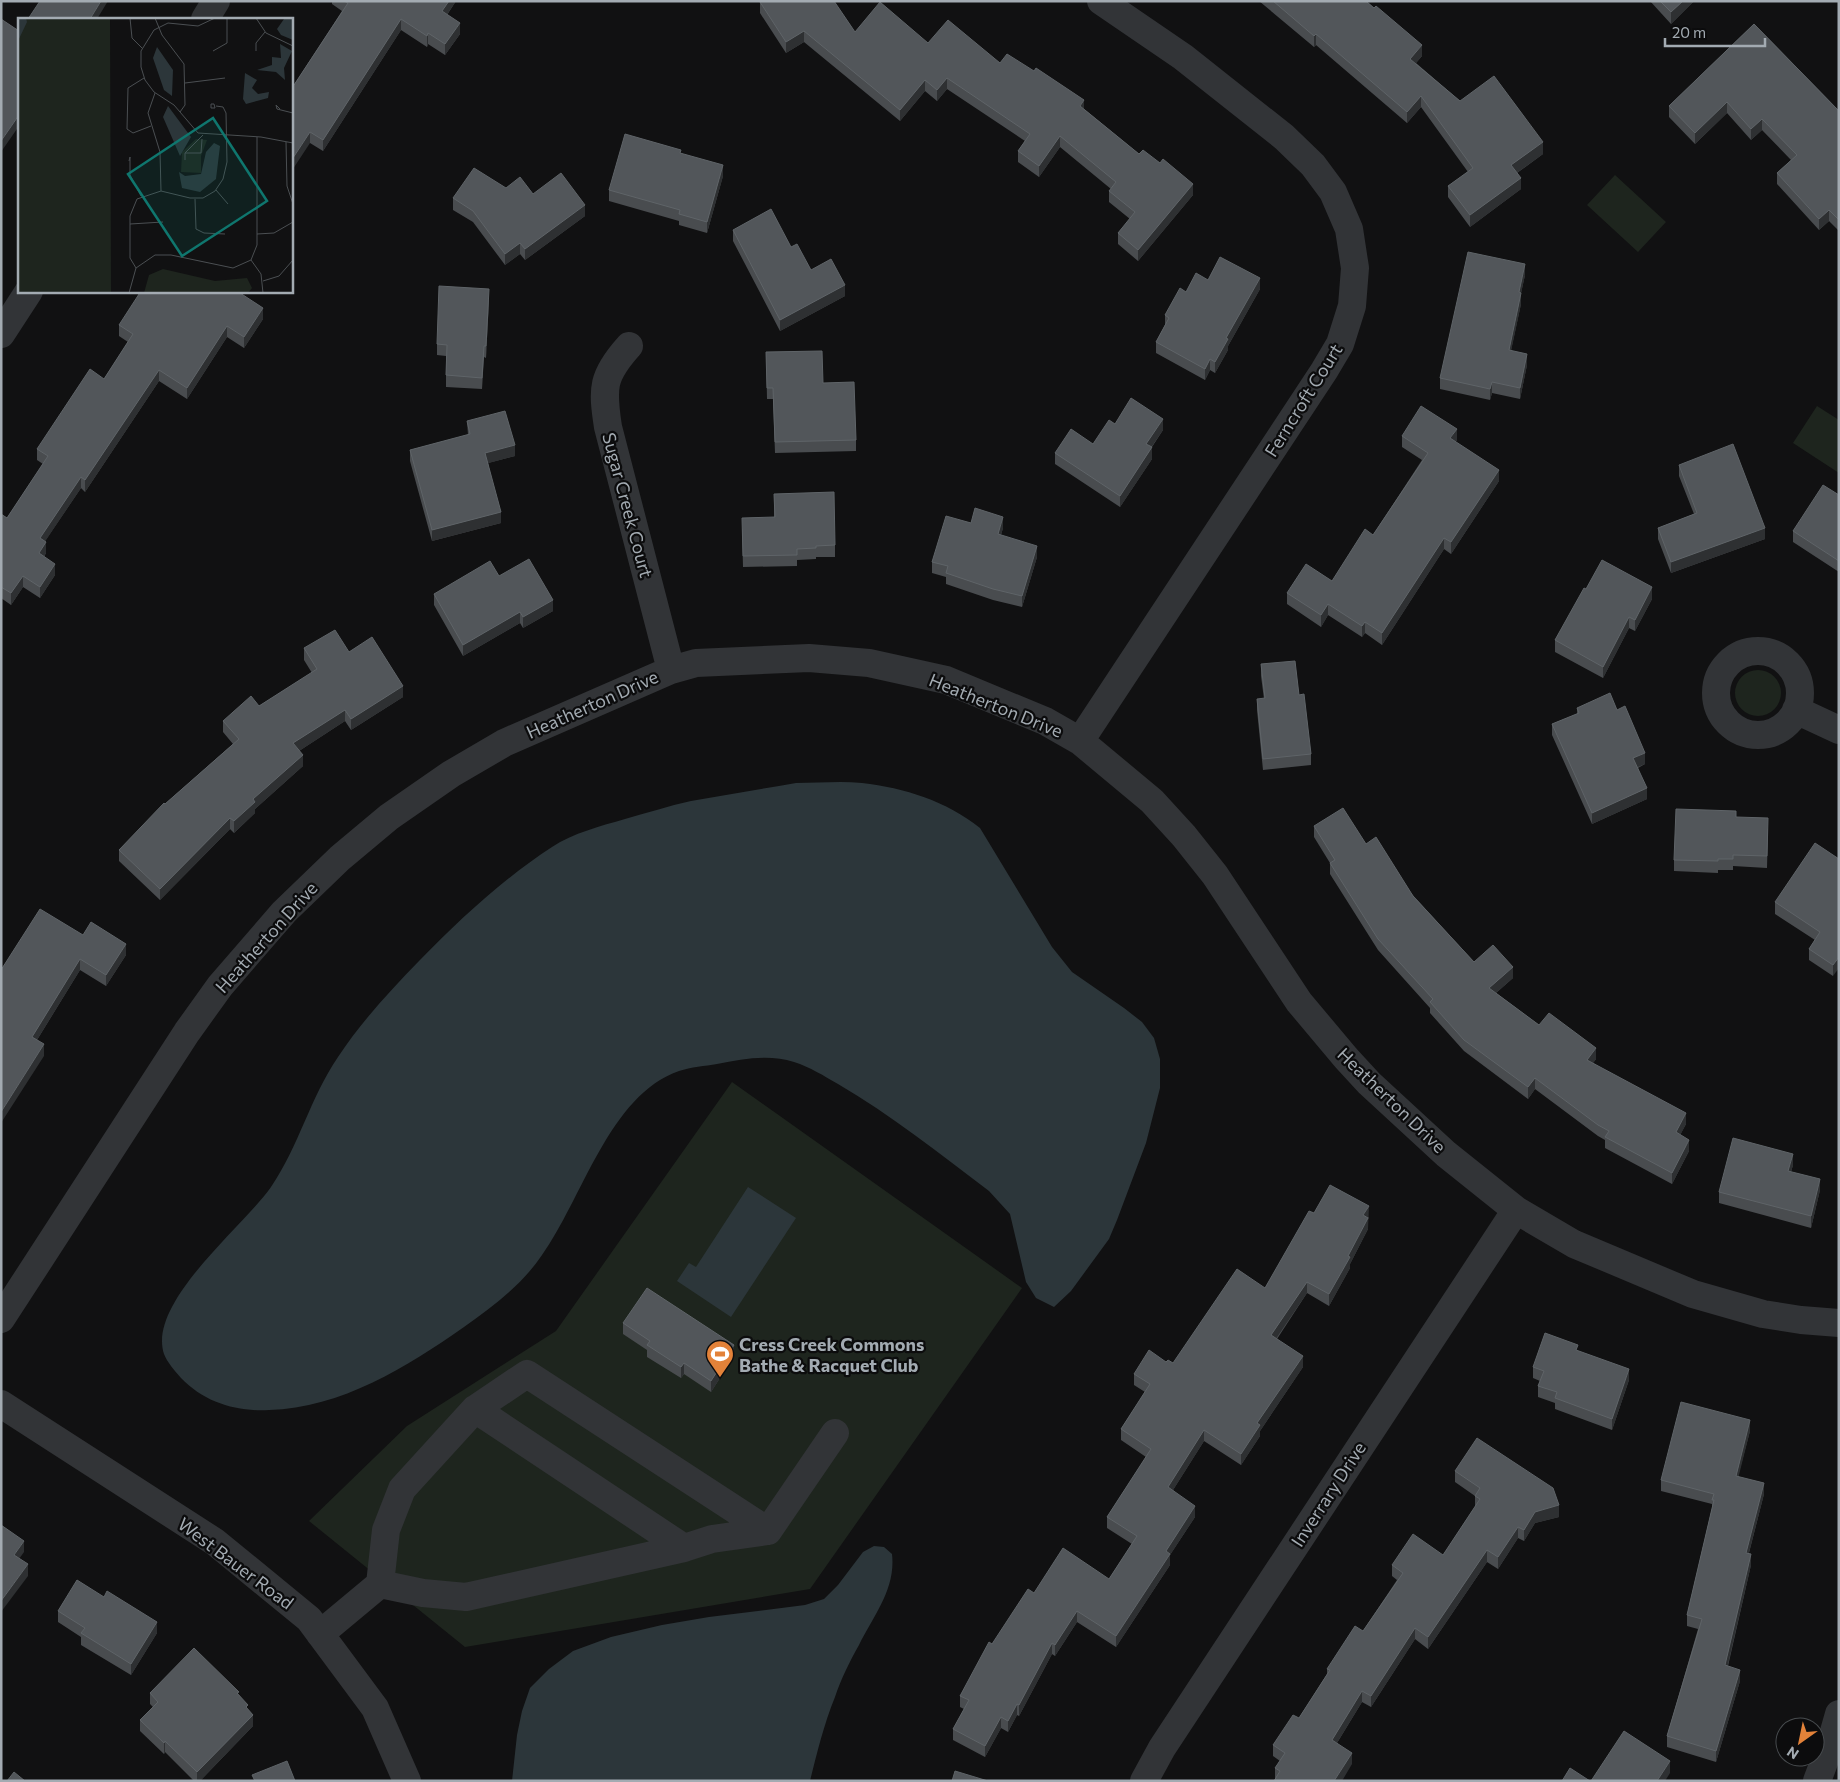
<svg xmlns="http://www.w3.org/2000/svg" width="1840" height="1782" viewBox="0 0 1840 1782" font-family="Commissioner,sans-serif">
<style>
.green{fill:#1e251e}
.water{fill:#2c363a}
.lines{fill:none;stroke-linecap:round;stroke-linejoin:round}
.minor{stroke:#323437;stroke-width:28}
.wall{fill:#494c4f}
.shaded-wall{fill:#2e3032}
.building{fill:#52565a;stroke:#5f6468}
.labels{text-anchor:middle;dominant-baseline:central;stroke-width:4.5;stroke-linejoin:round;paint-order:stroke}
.street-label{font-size:18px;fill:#a3abb2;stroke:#0c0c0d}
.poi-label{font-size:18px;font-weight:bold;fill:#a3abb2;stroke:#0c0c0d;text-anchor:start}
.inset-road{fill:none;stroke:#4b4f52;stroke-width:1}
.view{fill:#0f766e;fill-opacity:0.15;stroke:#0f766e;stroke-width:2.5}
.inset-edge{fill:none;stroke:#a3abb2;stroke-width:2.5}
</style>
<rect width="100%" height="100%" fill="#111112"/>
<path class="green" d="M1615 175 1666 222 1638 252 1587 205Z
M1817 406 1839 420V473L1793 443Z
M1735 693a23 23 0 1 1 46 0a23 23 0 1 1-46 0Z
M732 1082 1022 1288 810 1589 465 1647 309 1521 407 1426 556 1331Z"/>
<path class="water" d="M796 783C818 783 841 781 862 783 905 788 946 801 980 828L1052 947 1072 972 1124 1008 1142 1022 1154 1038 1160 1059V1088L1146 1143 1117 1220 1109 1239 1071 1291 1054 1307 1036 1298 1026 1282 1010 1214 989 1191C940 1154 891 1115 838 1084 824 1076 810 1067 794 1062 769 1054 743 1059 717 1064 705 1066 691 1067 679 1071 609 1095 582 1200 542 1255 522 1285 493 1306 464 1327 407 1367 341 1408 269 1410 236 1412 204 1402 181 1378 175 1371 167 1362 164 1354 147 1302 244 1226 271 1187 299 1146 310 1098 338 1057 361 1022 390 991 419 961 460 919 503 879 552 847 573 833 601 826 625 819 647 813 668 806 691 801 726 795 761 789 796 783Z
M748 1187 796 1218 731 1317 677 1281 689 1263 696 1267Z
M874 1546 884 1547 892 1554C896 1589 874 1615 859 1645 850 1661 841 1679 835 1697 824 1724 817 1753 810 1781H512L517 1735 522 1711 530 1688 549 1669 573 1651 611 1637 662 1625 709 1617 805 1605 824 1599 838 1585 863 1552Z"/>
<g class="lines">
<path class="minor" d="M205 19 216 1
M1 334 29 291
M629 346C602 376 602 388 608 427L671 670
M1716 693a42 42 0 1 1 84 0a42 42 0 1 1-84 0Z
M1796 710 1839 730
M1080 741 1324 371 1340 344 1352 306 1355 268 1349 229 1333 192 1313 165 1284 137 1183 57 1101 1
M1 1319 187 1032 220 986 284 912 340 858 389 817 451 774 504 743 671 670 696 663 809 658 869 663 946 680 1045 721 1080 741 1152 801 1184 836 1215 875 1299 1002 1346 1058 1369 1083 1446 1154 1516 1210 1574 1244 1693 1294 1763 1314 1801 1320 1839 1323
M1 1404 215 1542 309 1619 375 1708 407 1781
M475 1409 684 1548
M380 1584 386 1530 402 1489 475 1409 527 1374 768 1531
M320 1634 380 1584 423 1593 466 1597 684 1548 712 1539 768 1531 835 1433
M1144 1781 1162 1748 1516 1210
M1817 1781 1829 1749 1839 1714"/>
</g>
<path class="wall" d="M332 1H456L447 15 460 34 445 55 428 44 427 47 401 30 323 151 310 143 294 85 342 11 332 4Z
M1259 1H1366L1422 56 1416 63 1460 101 1543 154 1517 173 1521 189 1470 227 1448 197V186L1468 172 1421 107 1407 123 1316 45 1314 47Z
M1650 1H1694L1671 24Z
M760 2 855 32 928 43 1000 63 1084 109 1139 154 1193 195 1138 261 1118 244V233L1130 219 1109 202V191L1111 189 1060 147 1039 177 1018 162V151L1025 141 947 89 937 101 925 91 900 121 804 42 786 53 760 13Z
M1754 24 1839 111V231L1829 221 1819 230 1777 184V173L1791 160 1762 130 1751 140 1727 113 1695 144 1669 117V106Z
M681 153 723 176 707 233 679 225V221L609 201V190Z
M506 188 533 194 585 216 525 260 520 254 505 265 473 222 453 210V198Z
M733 230 791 247 811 270 845 296 780 331 733 241Z
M1525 275 1521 293V304L1511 350 1527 365 1520 399 1492 393 1490 400 1440 389V378Z
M1208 280 1260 289 1228 346V350L1215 373 1210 370 1205 380 1156 353V342L1165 325V315L1186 292Z
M151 294 263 319 244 348 227 337 187 399 159 381 85 492 81 488 45 541 46 553 44 557 55 575 40 598 23 587 11 605 1 598V514L7 518 43 464 37 460V449L104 379 128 342 119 336V325Z
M489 300 486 358 484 357 482 389 446 387V356L437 355V344Z
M766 352 823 383 856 440V451L775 453 773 399H767Z
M467 421 515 456 488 463 501 523 432 541 410 461V450L468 435Z
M1115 424 1163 430 1152 447V459L1120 507 1055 464V453L1093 444Z
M1402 436 1457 440 1455 442 1499 481 1451 554 1444 549 1382 645 1365 633 1362 637 1328 615 1321 627 1287 604V593L1332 581 1373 535 1422 460 1402 447Z
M1679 465 1765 539 1671 573 1658 539V528L1694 514 1679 476Z
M774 494 835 545V557H816V559L797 560V566L743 567 742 529 774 517Z
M1839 495V572L1793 542V531Z
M971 523 1003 528 1001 535 1037 557 1022 607 993 600 946 584V577L932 573V562Z
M499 576 553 611 523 628 520 623 463 656 434 605V594Z
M1586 589 1652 599 1635 631 1629 628 1603 678 1555 652V640Z
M304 648 349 652 403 697 351 730 345 721 299 751 303 766 255 809V813L234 833 230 829 160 900 119 861V850L165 804 233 744 223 732V721L259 706 312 673 304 660Z
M1261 664 1311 754V765L1263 770 1257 710V699H1264L1261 676Z
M1577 708 1645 764 1638 768 1647 799 1592 824 1552 735V724L1577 714Z
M1736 817 1768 829 1767 868 1733 866V870H1718V873L1674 871V860Z
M1314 826 1366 844 1474 962 1513 978 1496 993 1539 1025 1596 1059 1593 1063 1686 1124 1680 1135 1689 1151 1672 1184 1605 1148V1140L1598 1136 1535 1089 1528 1099 1464 1051 1430 1013V1008L1378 950 1330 874V863L1314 837Z
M1839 859 1833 976 1809 960V949L1815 940 1775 914V902Z
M83 935 126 955 106 986 80 970 37 1040 44 1056 1 970Z
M1793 1165 1791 1172 1820 1190 1811 1228 1719 1203V1192Z
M1314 1213 1369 1217 1368 1219V1229L1350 1264V1268L1329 1306 1307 1293 1277 1339 1303 1367 1260 1431V1436L1241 1465 1204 1441 1173 1490 1195 1517 1170 1555V1565L1116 1647 1077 1622 1055 1656 1052 1654 1019 1716 1017 1715 1008 1732 1001 1728 985 1757 953 1740V1729L964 1709 960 1707V1696L992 1644 1034 1593 1109 1579 1132 1544 1107 1528V1517L1146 1457 1121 1440V1429L1145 1392 1134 1385V1374L1166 1362 1173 1363 1265 1288Z
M623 1323 734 1356 711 1392 684 1374 681 1378 647 1357V1350L623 1334Z
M1578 1351 1629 1380 1612 1430 1555 1409V1403L1538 1397V1386L1540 1381 1533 1378V1367Z
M1750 1431 1738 1476 1764 1494 1749 1553 1751 1565 1728 1666 1740 1681 1716 1762 1667 1747V1736L1698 1629 1687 1626V1615L1712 1508V1504L1661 1491V1480Z
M1455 1471 1559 1517 1535 1523 1524 1541 1518 1538 1498 1569 1487 1562 1428 1649 1415 1639 1371 1707 1362 1702 1337 1743 1352 1764 1275 1779V1768L1280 1761 1273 1756V1745L1299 1718 1327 1674V1669L1363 1631 1397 1580 1392 1576V1565L1443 1555 1475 1507V1496L1455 1482Z
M58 1611 157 1633 131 1675 81 1645V1637L58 1622Z
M150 1693 239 1695 248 1710 253 1726 200 1781H194L165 1752 164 1754 140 1731V1720L153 1707 150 1704Z"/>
<path class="shaded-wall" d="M101 1H108L97 19H90Z
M449 1H456L442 22V11Z
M1683 1H1694L1671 24V12Z
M401 19V30L323 151V140Z
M460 23V34L445 55V44Z
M804 31V42L786 53V42Z
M428 33V44L427 47V36Z
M1316 34V45L1314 47V36Z
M1422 45V56L1410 70V59Z
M947 78V89L937 101V90Z
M925 80V91L900 121V110Z
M1421 96V107L1407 123V112Z
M1084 100V111L1080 106Z
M1727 102V113L1695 144V133Z
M19 115V126L1 152V141Z
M1762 119V130L1751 140V129Z
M310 132V143L291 172V161Z
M1060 136V147L1039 177V166Z
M1543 142V154L1511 177V165Z
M723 165V176L707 233V222Z
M1521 178V189L1470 227V215Z
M1193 184V195L1138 261V250Z
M585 205V216L525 260V249Z
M1829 210V221L1819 230V219Z
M520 243V254L505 265V254Z
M1525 264V275L1519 303V292Z
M1260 278V289L1228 346V350L1215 373V362L1226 338Z
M845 285V296L780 331V320Z
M489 289V300L486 358V346Z
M1521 293V304L1509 361V350Z
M263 308V319L244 348V337Z
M227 326V337L187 399V388Z
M1527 354V365L1520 399V388Z
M1210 359V370L1205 380V369Z
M159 370V381L85 492V480Z
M1492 382V393L1490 400V389Z
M1163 419V430L1146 455V444Z
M1457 429V440L1450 449V438Z
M515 445V456L485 464V453Z
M1152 447V459L1120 507V496Z
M1499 470V481L1451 554V542Z
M81 477V488L40 549V538Z
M501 512V523L432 541V530Z
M1003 517V528L998 545V534Z
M1765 528V539L1671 573V562Z
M1444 538V549L1382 645V633Z
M46 542V553L39 564V553Z
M1037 546V557L1022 607V596Z
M55 564V575L40 598V587Z
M23 576V587L11 605V593Z
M1652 587V599L1635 631V620Z
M553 600V611L523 628V617Z
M1328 604V615L1321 627V615Z
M520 612V623L463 656V645Z
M1629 617V628L1603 678V667Z
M1365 622V633L1362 637V626Z
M403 686V697L351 730V719Z
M345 710V721L293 755V743Z
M1645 753V764L1633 769V758Z
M303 755V766L255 809V813L234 833V821L253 799Z
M1647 788V799L1592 824V813Z
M230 818V829L160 900V889Z
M126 944V955L106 986V975Z
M1839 957V968L1833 976V965Z
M80 959V970L32 1048V1037Z
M1513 967V978L1489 999V988Z
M44 1044V1056L1 1123V1112Z
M1596 1048V1059L1587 1071V1060Z
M1535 1078V1089L1528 1099V1087Z
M1686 1113V1124L1676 1143V1132Z
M1689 1140V1151L1672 1184V1173Z
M1793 1154V1165L1788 1182V1171Z
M1820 1179V1190L1811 1228V1216Z
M1369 1206 1368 1229 1350 1264V1268L1329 1306V1294L1348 1256 1363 1215Z
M1307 1282V1293L1271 1346V1335Z
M734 1345V1356L711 1392V1381Z
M1303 1356V1367L1260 1431V1436L1241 1465V1454L1257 1423Z
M684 1363V1374L681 1378V1367Z
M1629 1369V1380L1612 1430V1419Z
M1750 1420V1431L1736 1487V1476Z
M1204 1430V1441L1168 1498V1487Z
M1764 1483V1494L1746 1564V1553Z
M1559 1505V1517L1535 1523 1524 1541V1530L1535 1512Z
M1195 1506V1517L1170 1555V1565L1116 1647V1636L1166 1551Z
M1518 1527V1538L1498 1569V1557Z
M24 1541V1552L14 1566V1555Z
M1487 1550V1562L1428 1649V1637Z
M1751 1554V1565L1725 1677V1665Z
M28 1564V1576L1 1612V1601Z
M1077 1611V1622L1055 1656V1645Z
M157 1622V1633L131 1675V1664Z
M1415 1628V1639L1371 1707V1696Z
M1052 1643V1654L1019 1716V1705Z
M1740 1670V1681L1716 1762V1751Z
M1362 1691V1702L1332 1751V1740Z
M1017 1704V1715L1008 1732V1721Z
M253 1715V1726L200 1781H197V1772Z
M1001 1717V1728L985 1757V1746Z
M165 1741V1752L164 1754V1743Z
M1352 1753V1764L1342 1781H1334Z
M1670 1761V1773L1665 1781H1657Z"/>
<path class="building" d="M40 1H101L90 19H28Z
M344 1H449L442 11 460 23 445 44 428 33 427 36 401 19 323 140 310 132 291 161V83L294 85 348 3Z
M761 1H834L855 32 880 2 928 43 948 20 1000 63 1007 54 1034 71 1036 68 1084 100 1080 106 1139 154 1143 150 1160 163 1163 159 1193 184 1138 250 1118 233 1135 212 1109 191 1116 182 1060 136 1039 166 1018 151 1030 134 947 78 937 90 925 80 900 110 804 31 786 42 760 2Z
M1273 1H1366L1374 8 1376 6 1422 45 1410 59 1460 101 1494 76 1543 142 1511 165 1521 178 1470 215 1448 186 1473 168 1421 96 1407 112 1316 34 1314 36Z
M1660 1H1683L1671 12Z
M1 19 19 31V115L1 141Z
M1754 24 1839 111V220L1829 210 1819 219 1777 173 1797 155 1762 119 1751 129 1727 102 1695 133 1669 106Z
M625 134 681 150 680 153 723 165 707 222 679 214 680 210 609 190Z
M474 168 506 188 520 177 533 194 561 173 585 205 525 249 520 243 505 254 473 211 453 198Z
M771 209 791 247 797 244 811 270 831 259 845 285 780 320 733 230Z
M1468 252 1525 264 1519 292 1521 293 1509 350 1527 354 1520 388 1492 382 1490 389 1440 378Z
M1220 257 1260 278 1226 338 1228 339 1215 362 1210 359 1205 369 1156 342 1169 318 1165 315 1180 288 1186 292 1196 273 1208 280Z
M439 286 489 289 486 346H484L482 378 446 375 447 345 437 344Z
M141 291H147L151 294 152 291H237L263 308 244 337 227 326 187 388 159 370 85 480 81 477 40 538 46 542 39 553 55 564 40 587 23 576 11 593 1 587V514L7 518 48 456 37 449 90 369 104 379 133 334 119 325Z
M822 351 823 383 854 382 856 440 775 442 773 388H767L766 352Z
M1131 398 1163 419 1146 444 1152 447 1120 496 1055 453 1071 429 1093 444 1109 420 1115 424Z
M1421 406 1457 429 1450 438 1499 470 1451 542 1444 538 1382 633 1365 622 1362 626 1328 604 1321 615 1287 593 1306 564 1332 581 1365 529 1373 535 1428 453 1402 436Z
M505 411 515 445 485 453 501 512 432 530 410 450 470 434 467 421Z
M1733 444 1765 528 1671 562 1658 528 1697 513 1679 465Z
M1823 485 1839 495V561L1793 531Z
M834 492 835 545 816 546V548L797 549V555L743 556 742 518 775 517 774 494Z
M975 508 1003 517 998 534 1037 546 1022 596 993 589 946 573 948 566 932 562 946 516 971 523Z
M529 559 553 600 523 617 520 612 463 645 434 594 490 561 499 576Z
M1602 560 1652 587 1635 620 1629 617 1603 667 1555 640 1584 588 1586 589Z
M335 630 349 652 372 637 403 686 351 719 345 710 293 743 303 755 253 799 255 802 234 821 230 818 160 889 119 850 164 803 165 804 239 739 223 721 251 696 259 706 317 669 304 648Z
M1295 661 1299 695 1304 694 1311 754 1263 759 1257 699 1265 698 1261 664Z
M1610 693 1617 710 1625 706 1645 753 1633 758 1647 788 1592 813 1552 724 1579 713 1577 708Z
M1343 808 1366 844 1376 837 1413 896 1474 962 1493 945 1513 967 1489 988 1539 1025 1549 1013 1596 1048 1587 1060 1686 1113 1676 1132 1689 1140 1672 1173 1605 1137 1609 1131 1598 1125 1535 1078 1528 1087 1464 1040 1430 1002 1433 999 1378 939 1330 863 1335 860 1314 826Z
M1676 809 1736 811V817L1768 818 1767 856 1733 855V859H1718V861L1674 860Z
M1815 843 1839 859V957L1833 965 1809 949 1820 932 1775 902Z
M40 909 83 935 91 922 126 944 106 975 80 959 32 1037 44 1044 1 1112V970Z
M1733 1138 1793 1154 1788 1171 1820 1179 1811 1216 1719 1192Z
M1330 1185 1369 1206 1363 1215 1368 1218 1348 1256 1350 1257 1329 1294 1307 1282 1271 1335 1303 1356 1257 1423 1260 1425 1241 1454 1204 1430 1168 1487 1195 1506 1166 1551 1170 1554 1116 1636 1077 1611 1055 1645 1052 1643 1019 1705 1017 1704 1008 1721 1001 1717 985 1746 953 1729 969 1700 960 1696 989 1642 992 1644 1028 1589 1034 1593 1063 1548 1109 1579 1137 1536 1107 1517 1151 1449 1121 1429 1150 1384 1134 1374 1149 1350 1166 1362 1168 1360 1173 1363 1237 1269 1265 1288 1309 1211 1314 1213Z
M647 1288 734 1345 711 1381 684 1363 681 1367 647 1345 650 1341 623 1323Z
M1545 1333 1578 1345 1576 1350 1629 1369 1612 1419 1555 1398 1557 1392 1538 1386 1544 1371 1533 1367Z
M1681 1402 1750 1420 1736 1476 1764 1483 1746 1553 1751 1554 1725 1665 1740 1670 1716 1751 1667 1736 1702 1619 1687 1615 1714 1500H1712L1714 1494 1661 1480Z
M1477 1438 1553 1488 1559 1505 1535 1512 1524 1530 1518 1527 1498 1557 1487 1550 1428 1637 1415 1628 1371 1696 1362 1691 1332 1740 1352 1753 1334 1781H1274L1280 1771 1275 1768 1285 1753 1273 1745 1293 1715 1299 1718 1330 1670 1327 1669 1355 1626 1363 1631 1403 1573 1392 1565 1413 1534 1443 1555 1480 1499 1475 1496 1480 1488 1455 1471Z
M1 1525 24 1541 14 1555 28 1564 1 1601Z
M77 1580 104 1597 107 1591 157 1622 131 1664 81 1633 85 1628 58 1611Z
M194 1648 239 1692 237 1693 248 1705 246 1707 253 1715 197 1772 165 1741 164 1743 140 1720 158 1702 150 1693Z
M1624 1731 1670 1761 1657 1781H1591Z
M287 1761 295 1781H255L252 1775Z
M1570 1768 1590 1781H1562Z
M955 1771 988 1781H952Z
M14 1772 25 1781H7Z"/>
<defs>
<g id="stadium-pin" transform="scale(1.4375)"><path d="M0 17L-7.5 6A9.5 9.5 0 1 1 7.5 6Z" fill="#e38239" stroke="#0c0c0d"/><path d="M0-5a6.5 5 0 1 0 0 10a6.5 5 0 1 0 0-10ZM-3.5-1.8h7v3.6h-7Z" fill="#fff"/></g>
</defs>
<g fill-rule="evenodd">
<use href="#stadium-pin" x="720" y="1354"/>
</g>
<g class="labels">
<g class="street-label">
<text transform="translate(1303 400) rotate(-58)">Ferncroft Court</text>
<text transform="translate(628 505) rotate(75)">Sugar Creek Court</text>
<text transform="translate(592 704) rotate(-24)">Heatherton Drive</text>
<text transform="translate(996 705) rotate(22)">Heatherton Drive</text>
<text transform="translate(266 937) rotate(-48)">Heatherton Drive</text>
<text transform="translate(1392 1100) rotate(44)">Heatherton Drive</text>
<text transform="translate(1328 1494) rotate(-57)">Inverrary Drive</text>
<text transform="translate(236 1563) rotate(37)">West Bauer Road</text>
</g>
<g class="poi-label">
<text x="739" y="1344">Cress Creek Commons<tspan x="739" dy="21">Bathe &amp; Racquet Club</tspan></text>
</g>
</g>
<g transform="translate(18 18)">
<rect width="275" height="275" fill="#111112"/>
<path d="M0 0H92L93 275H0ZM178 121 189 122 183 138V155L163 154 164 134ZM145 251 197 263 229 260 234 270 230 275H126L131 257Z" fill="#1e251e"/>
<path d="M0 0H8L9 4 0 23ZM275 0V22L263 17 259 11 266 1ZM262 26 274 33 266 50 267 62 258 54 239 52 254 47V39L263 40ZM139 29 155 52 154 78 146 72 135 40ZM227 55 239 62 234 70 240 76 251 74 250 80 228 86 225 81ZM150 88 173 119 162 138 145 99ZM196 125 202 128 198 161 182 174 164 170 161 154 167 158 183 156 188 134Z" fill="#2c363a"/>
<path class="inset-road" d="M112 0 114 20 124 30M137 0 144 17 166 46 167 87 162 94M197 0 180 8 150 5 136 12 123 33V49L127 62 136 74 156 87 180 115 243 119 275 125M238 0 248 15 275 28M195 33 209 25V0M238 33V25L247 14M126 60 110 70 109 111 115 115 133 108M167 65 207 60M137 75 130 95 142 134 143 173M193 86H196L197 90H193ZM262 91 258 87 259 91 275 95M268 124 269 168 275 186M167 135H183L184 121M167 142V135L185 117M111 143 112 139V157L123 178M198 172 210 186M177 181 178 211 186 215 207 216M112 206 145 204M239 216 256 215 275 204M233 242 243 256 245 275M118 250 112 240V198L119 181 143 173 172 180H185L197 173 205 161 209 144 208 95 205 89 198 88M245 263 261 258 275 242M111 275 118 250 137 237H153L215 250 233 242 239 227V119"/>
<path class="view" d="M195 100 249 183 164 238 110 156Z"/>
<rect width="275" height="275" class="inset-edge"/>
</g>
<rect width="1840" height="1782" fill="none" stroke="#a3abb2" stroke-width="5"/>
<g transform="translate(1800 1742) rotate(213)"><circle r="24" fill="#0c0c0d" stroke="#484c4f"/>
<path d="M0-4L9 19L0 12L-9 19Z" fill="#e38239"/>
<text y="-8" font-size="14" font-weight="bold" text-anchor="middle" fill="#a3abb2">N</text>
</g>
<path d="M1665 38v8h100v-8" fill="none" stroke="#a3abb2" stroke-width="2.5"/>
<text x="1672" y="38" font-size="15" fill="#a3abb2" stroke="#0c0c0d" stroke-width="4" paint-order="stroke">20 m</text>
</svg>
